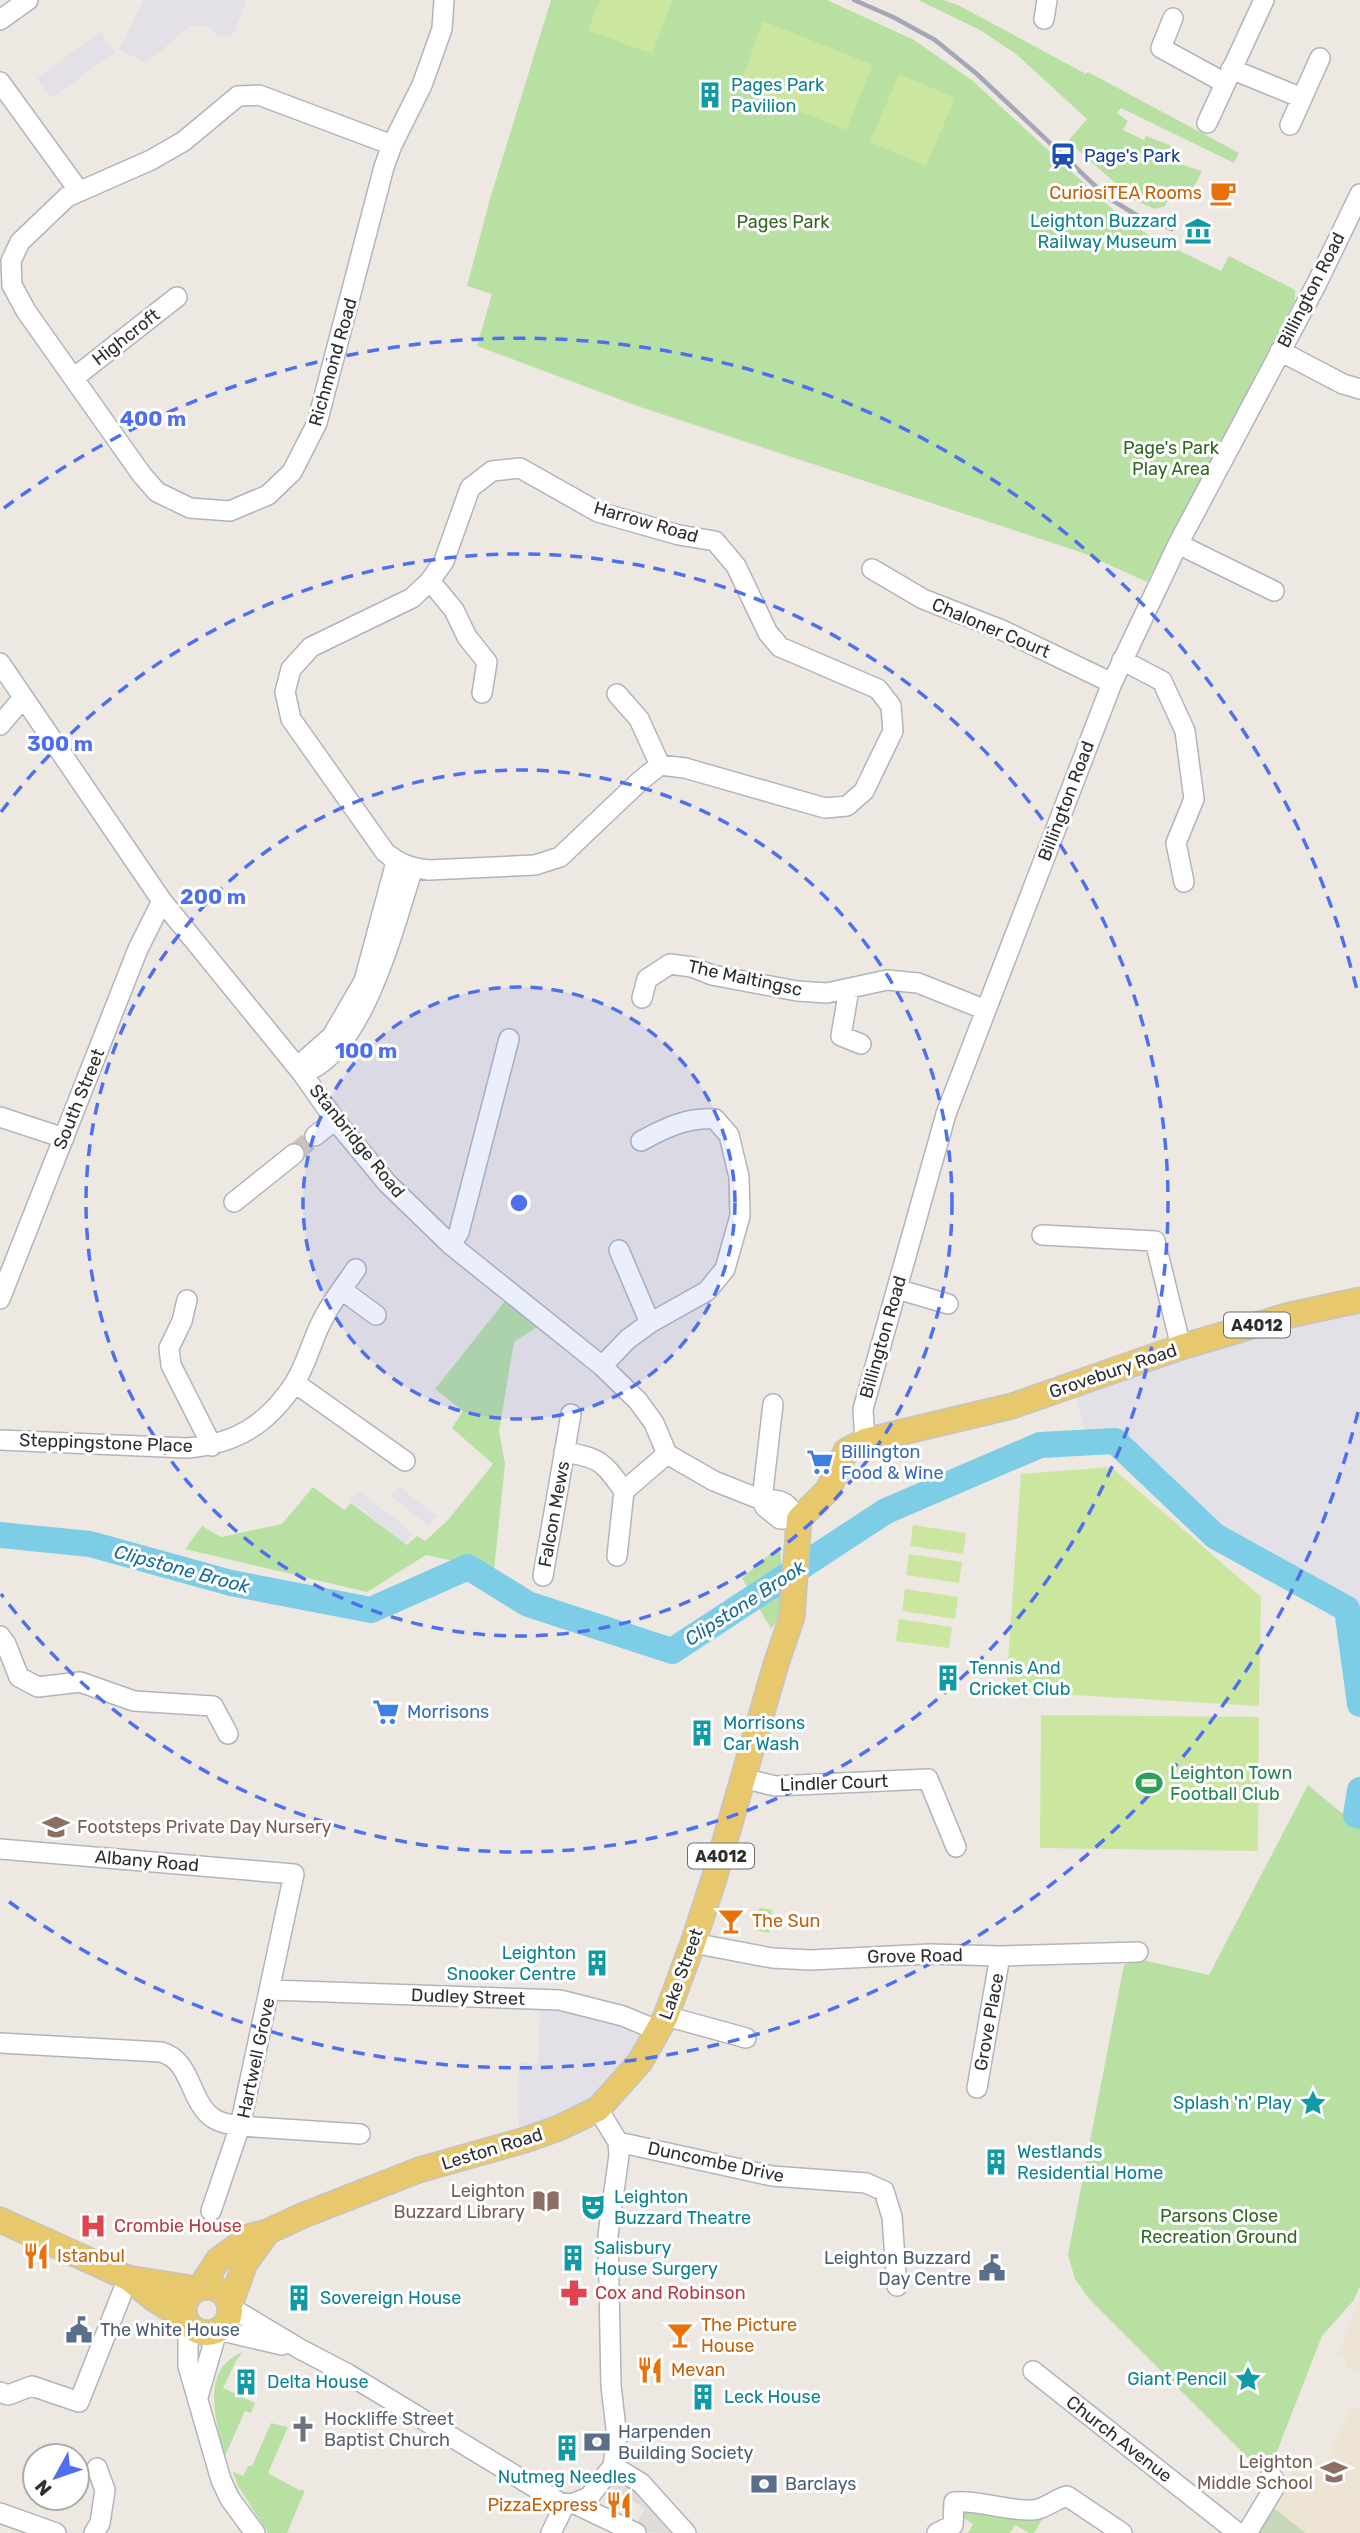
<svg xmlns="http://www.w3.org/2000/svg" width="1360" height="2533" viewBox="0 0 1360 2533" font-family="Rubik,sans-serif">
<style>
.industrial{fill:#e3e1e7}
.education{fill:#eee4d3}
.green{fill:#b9e0a3}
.cemetery{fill:#c8d6ba}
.pitch{fill:#cae69f}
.plaza{fill:#dedbd8}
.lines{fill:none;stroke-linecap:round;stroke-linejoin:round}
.river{stroke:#7dcde7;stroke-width:26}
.minor-tunnel{stroke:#c8c3be;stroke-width:19;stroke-dasharray:19 10;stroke-linecap:butt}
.minor-casing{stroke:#b2b4bd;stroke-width:22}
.major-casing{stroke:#c4c4c4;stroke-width:27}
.minor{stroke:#fff;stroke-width:19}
.major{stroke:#e8c86d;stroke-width:24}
.rail{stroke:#a4a7b6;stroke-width:4.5}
.ring{fill:none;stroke:#4f70ee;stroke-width:3.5;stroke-dasharray:12 9}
.labels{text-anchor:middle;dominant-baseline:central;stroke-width:6;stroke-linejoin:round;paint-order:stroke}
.shield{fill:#fff;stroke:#6d6d6d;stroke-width:2}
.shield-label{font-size:16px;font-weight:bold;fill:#2e2e2e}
.culture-label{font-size:18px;fill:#0d838f;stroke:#fff;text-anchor:start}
.transit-label{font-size:18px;fill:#164399;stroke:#fff;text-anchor:start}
.food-label{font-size:18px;fill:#c56008;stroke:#fff;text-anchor:start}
.park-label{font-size:18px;fill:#316821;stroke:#fff}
.street-label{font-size:18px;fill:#2e2e2e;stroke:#fff}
.shop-label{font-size:18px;fill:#366cbe;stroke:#fff;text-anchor:start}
.leisure-label{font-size:18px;fill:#27864d;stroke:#fff;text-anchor:start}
.education-label{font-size:18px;fill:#785e54;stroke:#fff;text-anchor:end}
.health-label{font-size:18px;fill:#be3a42;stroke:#fff;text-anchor:start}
.service-label{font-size:18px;fill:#4e5e75;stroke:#fff;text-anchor:start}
.worship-label{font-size:18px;fill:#5b616d;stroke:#fff;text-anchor:start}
.water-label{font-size:19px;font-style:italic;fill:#186e98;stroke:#fff}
.centre{fill:#4f70ee;stroke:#fff;stroke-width:3.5}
.ring-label{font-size:21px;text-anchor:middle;font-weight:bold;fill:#4f70ee;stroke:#fff;stroke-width:6;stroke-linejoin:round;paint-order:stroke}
</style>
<rect width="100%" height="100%" fill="#eee8e2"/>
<path class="industrial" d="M143 0H247L233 35 219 38 210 27 191 25 147 63 119 50Z
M100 32 115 52 52 98 37 78Z
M1360 1307V1634L1348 1608 1328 1584 1303 1569 1236 1550 1212 1530 1169 1473 1142 1451 1121 1439 1085 1431 1076 1397 1089 1388 1284 1324Z
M399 1486 437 1516 429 1526 391 1496Z
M358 1490 413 1533 405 1543 350 1500Z
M540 2006 632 2023 639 2032 642 2041 613 2079 592 2097 550 2119 519 2130V2062L538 2064Z"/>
<path class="education" d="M1360 2300V2366L1357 2372 1345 2367 1346 2358 1337 2354Z
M1351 2407 1360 2411V2533H1305L1273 2507 1292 2469 1307 2475 1313 2460 1325 2465Z"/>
<path class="green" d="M551 0H827L914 40 973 81 1122 218 1155 239 1221 271 1229 256 1295 290V300L1147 582 1083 553 640 407 477 346 492 294 467 286 490 199Z
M918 0H943L958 5 1086 74 1088 72 1239 153 1234 163 1121 108 1117 113 1128 121 1123 130 1144 140 1146 136 1172 146 1170 154 1183 165 1202 171 1188 199 1171 193 1165 206 1155 209 1134 200 1068 141 1087 119 1016 54 980 30Z
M505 1301 537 1327 514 1342 499 1431 505 1464 494 1570 426 1555 367 1592 185 1549 202 1526 221 1537 282 1524 313 1487 344 1510 351 1503 407 1545 417 1536 425 1541 448 1520 493 1464 452 1428 463 1411 435 1389Z
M780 1548C782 1575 790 1606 771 1629L742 1578 770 1554Z
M1308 1785 1349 1819 1360 1824V2286L1354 2300 1322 2336 1267 2477 1090 2300 1075 2279 1068 2255 1124 1965 1138 1959 1209 1975Z
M759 1908 772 1910 769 1933 755 1930Z
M243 2352 236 2361 223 2388 255 2403 251 2413 245 2411 225 2456C216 2421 199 2369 243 2352Z
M271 2423 288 2427 268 2473 299 2490H305L287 2533H268L238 2486 233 2472 243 2476 248 2466H252Z
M959 2511 1046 2513 1034 2533H1029L1015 2525 1010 2533H968L973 2524 958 2514Z"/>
<path class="cemetery" d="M1273 2507 1305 2533H1258Z"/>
<path class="pitch" d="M600 0H672L652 54 588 30Z
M763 21 873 65 846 130 739 87Z
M899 74 955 98 926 166 870 142Z
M1111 1467 1261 1597 1259 1706 1006 1691 1021 1474Z
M913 1525 966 1533 963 1554 910 1546Z
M909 1554 962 1562 959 1583 906 1575Z
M905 1589 958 1597 955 1619 902 1611Z
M899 1619 952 1627 949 1648 896 1641Z
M1041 1715 1259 1717 1258 1851 1040 1848Z"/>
<path class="plaza" d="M619 2479 624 2480 639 2494 670 2533 608 2531 594 2501 636 2524 645 2509 605 2483Z"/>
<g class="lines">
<path class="river" d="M0 1535 90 1544 231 1583 371 1610 468 1567 528 1604 672 1651 886 1511 1040 1445 1115 1441 1215 1536 1347 1609 1360 1704
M1360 1790 1356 1815 1360 1816"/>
<path class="minor-tunnel" d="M294 1154 315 1136"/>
<g class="minor-casing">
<path id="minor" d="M1173 18 1161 48 1225 83
M1044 19 1047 0
M0 20 28 0
M1231 69 1302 98
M0 82 79 191
M1207 123 1264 0
M1290 125 1320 58
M392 145 259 95 238 96 184 141 151 160 67 197 20 242 11 261 12 285 26 311 142 475 157 492 190 508 230 511 268 495 292 472 317 423 384 167 392 145 422 85 442 29 444 0
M1280 351 1343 384 1360 389
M75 377 177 297
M520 468 598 512 679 535 715 541 736 566 768 633 780 647 878 689 891 706 893 731 864 791 847 806 825 808 685 768 660 765 640 781 560 857 535 865 429 870C411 868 399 864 385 852L291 719 285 692 291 669 311 647 412 598 430 581 444 561 470 488 492 471Z
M1178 544 1274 591
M872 569 923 599 1002 630 1112 683
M430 581 454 610 467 637 487 662 482 693
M1122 660 1162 681 1185 731 1194 799 1176 843 1184 882
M0 663 162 901 302 1073 335 1120 387 1183 451 1245 602 1366 638 1401 654 1423 667 1454 714 1481 762 1500 765 1507 780 1519H799
M617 694 639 719 660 765
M0 725 23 698
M396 862 364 981 332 1036 306 1059 302 1073C363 1056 395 923 413 868
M849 989 841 1036 861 1044
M642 998 647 979 670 964 692 967 712 975 797 991 827 993 887 980 918 983 986 1010
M0 1117 64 1138
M315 1136 335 1120
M234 1202 294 1154
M1042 1235 1155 1241 1181 1347
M451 1245 459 1232 509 1039
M619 1250 650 1323
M897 1289 948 1304
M342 1290 376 1315
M0 1299 138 949 162 901
M187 1300 182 1321 169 1348 171 1365 212 1446
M602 1366 628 1339 650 1323 707 1291 725 1269 740 1216 739 1177 729 1135 715 1119C687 1117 665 1128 641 1141
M295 1383 405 1461
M0 1440 187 1448C235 1444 267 1425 294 1384 307 1364 312 1339 323 1319 332 1301 345 1285 356 1269
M865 1441 863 1409 946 1114 1112 683 1178 544 1317 283 1360 194
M564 1452C601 1458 603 1462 624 1491L667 1454
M762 1500 773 1404
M762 1500C783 1498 787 1503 799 1519
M617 1556 624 1491
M543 1576 571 1414
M0 1636 6 1644 19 1677 38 1687 80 1682 134 1701 213 1706 228 1734
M742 1778 775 1786 928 1779 956 1847
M0 1849 294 1874 240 2126 360 2134
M693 1943 772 1958 811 1960 930 1954 1000 1956 1138 1952
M271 1990 560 2000 623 2016 659 2031
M666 2016 746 2038
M0 2043 161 2052C192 2060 189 2102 213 2118 221 2124 231 2124 240 2126L211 2211
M977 2088 1000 1956
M618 2142 772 2176 866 2183 884 2191 892 2217 897 2286
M230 2307 300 2349 348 2374 559 2502 571 2504 589 2497 613 2466 617 2437 611 2386 608 2235 619 2155 618 2142 598 2109
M188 2323V2366L221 2480 230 2499 255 2533
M218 2330 282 2345
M1033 2371 1238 2533
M0 2392 8 2395 32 2386 79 2402 128 2278
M198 2397 217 2331
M613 2466 641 2483 686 2533
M575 2504 636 2533
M0 2513 56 2533
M94 2533 100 2523 105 2490 97 2468
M551 2533 565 2504
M937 2533 953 2525 954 2502C981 2500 1005 2511 1032 2510 1044 2510 1055 2499 1067 2496L1122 2533
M1247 2533 1274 2488 1275 2481 1271 2475"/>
</g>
<g class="major-casing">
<path id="major" d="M0 2220 128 2278 197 2289
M128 2278 154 2299 186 2319
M184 2310a23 23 0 1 1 46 0a23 23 0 1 1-46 0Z
M200 2288 218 2260 251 2236 267 2232 304 2215 419 2170 525 2140 559 2128 598 2109 640 2062 666 2016 693 1943 714 1879 776 1664 792 1617 799 1519 828 1490 846 1451 865 1441 1012 1406 1181 1347 1290 1315 1360 1300
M230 2305 245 2263 267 2233"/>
</g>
<use href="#minor" class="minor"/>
<use href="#major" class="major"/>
<path class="rail" d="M854 0 893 17 935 40 977 74 1107 197 1138 216 1172 229"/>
</g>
<circle cx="519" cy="1203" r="216" fill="#4f70ee" fill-opacity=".12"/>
<g class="ring">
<circle cx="519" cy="1203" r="216"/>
<circle cx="519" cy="1203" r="433"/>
<path d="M1 812A649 649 0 1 1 1 1594"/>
<path d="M1358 1412A865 865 0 0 1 4 1898M4 508A865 865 0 0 1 1358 994"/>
</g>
<defs>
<g id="building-bare" transform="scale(2.1)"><path d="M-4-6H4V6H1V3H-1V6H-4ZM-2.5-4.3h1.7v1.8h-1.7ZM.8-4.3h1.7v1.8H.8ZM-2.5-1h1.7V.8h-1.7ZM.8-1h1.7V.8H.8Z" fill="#0f9aa8" stroke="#fff" stroke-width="2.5" paint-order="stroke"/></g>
<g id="station-bare" transform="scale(2.1)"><path d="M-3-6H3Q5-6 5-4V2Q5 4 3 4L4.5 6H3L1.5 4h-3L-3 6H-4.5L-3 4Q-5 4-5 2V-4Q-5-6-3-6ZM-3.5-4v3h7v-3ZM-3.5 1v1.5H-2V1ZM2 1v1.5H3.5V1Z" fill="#1a4fb4" stroke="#fff" stroke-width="2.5" paint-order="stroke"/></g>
<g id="cafe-bare" transform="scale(2.1)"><path d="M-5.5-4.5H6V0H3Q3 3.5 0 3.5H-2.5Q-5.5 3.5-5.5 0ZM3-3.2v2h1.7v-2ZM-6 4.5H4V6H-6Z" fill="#e8710a" stroke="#fff" stroke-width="2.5" paint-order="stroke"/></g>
<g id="museum-bare" transform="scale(2.1)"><path d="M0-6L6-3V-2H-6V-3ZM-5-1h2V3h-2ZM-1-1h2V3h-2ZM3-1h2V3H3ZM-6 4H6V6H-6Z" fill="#0f9aa8" stroke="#fff" stroke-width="2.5" paint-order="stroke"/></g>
<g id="supermarket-bare" transform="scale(2.1)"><path d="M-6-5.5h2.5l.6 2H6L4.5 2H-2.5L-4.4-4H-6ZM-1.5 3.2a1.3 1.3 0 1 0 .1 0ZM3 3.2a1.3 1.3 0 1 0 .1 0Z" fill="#3f7fe0" stroke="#fff" stroke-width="2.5" paint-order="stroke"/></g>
<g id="stadium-bare" transform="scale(2.1)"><path d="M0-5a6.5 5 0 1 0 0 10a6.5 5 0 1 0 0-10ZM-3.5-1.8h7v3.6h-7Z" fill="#2e9e5b" stroke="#fff" stroke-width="2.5" paint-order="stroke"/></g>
<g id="school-bare" transform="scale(2.1)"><path d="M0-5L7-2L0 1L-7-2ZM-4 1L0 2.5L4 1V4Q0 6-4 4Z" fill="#8d6e63" stroke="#fff" stroke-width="2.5" paint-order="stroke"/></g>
<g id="bar-bare" transform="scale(2.1)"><path d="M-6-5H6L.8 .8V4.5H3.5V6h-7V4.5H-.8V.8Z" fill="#e8710a" stroke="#fff" stroke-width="2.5" paint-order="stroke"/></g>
<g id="sight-bare" transform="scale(2.1)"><path d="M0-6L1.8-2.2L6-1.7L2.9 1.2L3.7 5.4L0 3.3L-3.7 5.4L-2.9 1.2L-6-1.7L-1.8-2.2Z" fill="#0f9aa8" stroke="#fff" stroke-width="2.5" paint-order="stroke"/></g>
<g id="library-bare" transform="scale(2.1)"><path d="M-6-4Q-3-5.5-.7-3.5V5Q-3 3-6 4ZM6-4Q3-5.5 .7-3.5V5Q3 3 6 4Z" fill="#8d6e63" stroke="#fff" stroke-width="2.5" paint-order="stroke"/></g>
<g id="theatre-bare" transform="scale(2.1)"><path d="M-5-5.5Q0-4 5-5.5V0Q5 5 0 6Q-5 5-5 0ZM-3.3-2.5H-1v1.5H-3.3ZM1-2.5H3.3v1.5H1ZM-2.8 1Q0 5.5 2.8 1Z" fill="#0f9aa8" stroke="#fff" stroke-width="2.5" paint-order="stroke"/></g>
<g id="hospital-bare" transform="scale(2.1)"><path d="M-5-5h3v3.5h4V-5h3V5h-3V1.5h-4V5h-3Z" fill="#e0444e" stroke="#fff" stroke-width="2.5" paint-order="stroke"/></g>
<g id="restaurant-bare" transform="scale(2.1)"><path d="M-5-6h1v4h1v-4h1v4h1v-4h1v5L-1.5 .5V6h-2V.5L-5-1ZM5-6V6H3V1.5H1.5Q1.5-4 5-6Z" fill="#e8710a" stroke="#fff" stroke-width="2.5" paint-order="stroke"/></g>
<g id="civic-bare" transform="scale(2.1)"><path d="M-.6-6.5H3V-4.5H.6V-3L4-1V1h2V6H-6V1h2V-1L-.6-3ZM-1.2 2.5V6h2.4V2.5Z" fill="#5c6f8a" stroke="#fff" stroke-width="2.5" paint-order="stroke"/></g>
<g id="pharmacy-bare" transform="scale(2.1)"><path d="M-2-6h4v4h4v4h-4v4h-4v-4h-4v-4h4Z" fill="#e0444e" stroke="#fff" stroke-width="2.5" paint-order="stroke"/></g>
<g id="church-bare" transform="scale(2.1)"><path d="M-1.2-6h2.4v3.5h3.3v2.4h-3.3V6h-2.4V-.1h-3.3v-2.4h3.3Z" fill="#6b7280" stroke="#fff" stroke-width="2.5" paint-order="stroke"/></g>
<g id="bank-bare" transform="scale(2.1)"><path d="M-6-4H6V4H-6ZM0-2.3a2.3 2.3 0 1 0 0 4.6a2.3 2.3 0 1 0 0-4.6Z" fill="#5c6f8a" stroke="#fff" stroke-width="2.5" paint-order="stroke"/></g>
</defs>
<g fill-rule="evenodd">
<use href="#building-bare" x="710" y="95"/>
<use href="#station-bare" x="1063" y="156"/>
<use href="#cafe-bare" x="1223" y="193"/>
<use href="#museum-bare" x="1198" y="231"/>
<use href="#supermarket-bare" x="820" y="1462"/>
<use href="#building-bare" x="948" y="1678"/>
<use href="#supermarket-bare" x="386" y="1712"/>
<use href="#building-bare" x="702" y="1733"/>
<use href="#stadium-bare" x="1149" y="1783"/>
<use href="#school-bare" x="56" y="1827"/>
<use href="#bar-bare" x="731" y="1921"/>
<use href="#building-bare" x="597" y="1963"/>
<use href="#sight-bare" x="1313" y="2103"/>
<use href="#building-bare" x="996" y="2162"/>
<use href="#library-bare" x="546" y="2201"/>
<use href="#theatre-bare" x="593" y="2207"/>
<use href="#hospital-bare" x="93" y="2226"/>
<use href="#restaurant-bare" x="36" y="2256"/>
<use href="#building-bare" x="573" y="2258"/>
<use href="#civic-bare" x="992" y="2268"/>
<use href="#pharmacy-bare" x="574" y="2293"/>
<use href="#building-bare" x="299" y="2298"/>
<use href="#civic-bare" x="79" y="2330"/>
<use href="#bar-bare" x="680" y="2335"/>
<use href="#restaurant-bare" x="650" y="2370"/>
<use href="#sight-bare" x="1248" y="2379"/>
<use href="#building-bare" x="246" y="2382"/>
<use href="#building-bare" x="703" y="2397"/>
<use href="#church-bare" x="303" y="2429"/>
<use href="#bank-bare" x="597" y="2442"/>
<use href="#building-bare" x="567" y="2448"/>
<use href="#school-bare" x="1334" y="2472"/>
<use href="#bank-bare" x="764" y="2484"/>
<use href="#restaurant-bare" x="619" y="2505"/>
</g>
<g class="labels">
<g class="shield">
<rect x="1224" y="1312.5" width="66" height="25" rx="5"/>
<rect x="688" y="1843.5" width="66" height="25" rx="5"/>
</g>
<g class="shield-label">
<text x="1257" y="1325">A4012</text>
<text x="721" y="1856">A4012</text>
</g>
<g class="culture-label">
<text x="731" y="85">Pages Park<tspan x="731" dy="21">Pavilion</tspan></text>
<text x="1177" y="221" text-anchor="end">Leighton Buzzard<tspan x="1177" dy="21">Railway Museum</tspan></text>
<text x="969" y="1668">Tennis And<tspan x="969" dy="21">Cricket Club</tspan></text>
<text x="723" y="1723">Morrisons<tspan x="723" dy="21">Car Wash</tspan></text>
<text x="576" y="1953" text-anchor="end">Leighton<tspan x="576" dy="21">Snooker Centre</tspan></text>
<text x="1292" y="2103" text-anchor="end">Splash 'n' Play</text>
<text x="1017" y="2152">Westlands<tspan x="1017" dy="21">Residential Home</tspan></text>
<text x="614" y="2197">Leighton<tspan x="614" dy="21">Buzzard Theatre</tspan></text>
<text x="594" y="2248">Salisbury<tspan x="594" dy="21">House Surgery</tspan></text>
<text x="320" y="2298">Sovereign House</text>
<text x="1227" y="2379" text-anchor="end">Giant Pencil</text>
<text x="267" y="2382">Delta House</text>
<text x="724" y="2397">Leck House</text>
<text x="567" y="2477" text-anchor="middle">Nutmeg Needles</text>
</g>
<g class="transit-label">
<text x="1084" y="156">Page's Park</text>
</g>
<g class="food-label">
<text x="1202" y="193" text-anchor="end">CuriosiTEA Rooms</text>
<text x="752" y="1921">The Sun</text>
<text x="57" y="2256">Istanbul</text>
<text x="701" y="2325">The Picture<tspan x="701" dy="21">House</tspan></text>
<text x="671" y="2370">Mevan</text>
<text x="598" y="2505" text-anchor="end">PizzaExpress</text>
</g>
<g class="park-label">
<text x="783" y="222">Pages Park</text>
<text x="1171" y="448">Page's Park<tspan x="1171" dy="21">Play Area</tspan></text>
<text x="1219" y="2216">Parsons Close<tspan x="1219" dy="21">Recreation Ground</tspan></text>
</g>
<g class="street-label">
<text transform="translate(1311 290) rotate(-63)">Billington Road</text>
<text transform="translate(126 337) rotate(-38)">Highcroft</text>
<text transform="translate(333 362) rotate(-74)">Richmond Road</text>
<text transform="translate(646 522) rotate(16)">Harrow Road</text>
<text transform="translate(991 628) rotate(23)">Chaloner Court</text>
<text transform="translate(1066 801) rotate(-69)">Billington Road</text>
<text transform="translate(745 978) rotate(12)">The Maltingsc</text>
<text transform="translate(79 1099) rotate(-68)">South Street</text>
<text transform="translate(357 1141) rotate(51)">Stanbridge Road</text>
<text transform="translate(883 1337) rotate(-74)">Billington Road</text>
<text transform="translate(1113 1371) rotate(-19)">Grovebury Road</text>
<text transform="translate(106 1443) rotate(2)">Steppingstone Place</text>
<text transform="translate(554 1514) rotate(-80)">Falcon Mews</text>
<text transform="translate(834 1783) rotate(-2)">Lindler Court</text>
<text transform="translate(147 1861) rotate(5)">Albany Road</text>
<text transform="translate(915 1956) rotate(-1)">Grove Road</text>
<text transform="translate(681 1974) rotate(-70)">Lake Street</text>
<text transform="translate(468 1997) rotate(2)">Dudley Street</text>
<text transform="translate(989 2022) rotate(-80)">Grove Place</text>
<text transform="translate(256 2058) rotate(-78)">Hartwell Grove</text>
<text transform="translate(492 2149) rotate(-17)">Leston Road</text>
<text transform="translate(716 2162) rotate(12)">Duncombe Drive</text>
<text transform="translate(1119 2439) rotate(38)">Church Avenue</text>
</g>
<g class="shop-label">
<text x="841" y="1452">Billington<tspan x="841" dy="21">Food &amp; Wine</tspan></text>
<text x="407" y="1712">Morrisons</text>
</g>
<g class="leisure-label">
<text x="1170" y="1773">Leighton Town<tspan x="1170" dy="21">Football Club</tspan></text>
</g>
<g class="education-label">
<text x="77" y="1827" text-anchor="start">Footsteps Private Day Nursery</text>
<text x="525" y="2191">Leighton<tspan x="525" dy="21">Buzzard Library</tspan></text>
<text x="1313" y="2462">Leighton<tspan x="1313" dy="21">Middle School</tspan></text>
</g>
<g class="health-label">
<text x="114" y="2226">Crombie House</text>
<text x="595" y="2293">Cox and Robinson</text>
</g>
<g class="service-label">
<text x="971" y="2258" text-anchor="end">Leighton Buzzard<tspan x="971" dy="21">Day Centre</tspan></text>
<text x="100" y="2330">The White House</text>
<text x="618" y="2432">Harpenden<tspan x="618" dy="21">Building Society</tspan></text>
<text x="785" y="2484">Barclays</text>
</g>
<g class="worship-label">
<text x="324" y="2419">Hockliffe Street<tspan x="324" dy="21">Baptist Church</tspan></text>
</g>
<g class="water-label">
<text transform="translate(182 1569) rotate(15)">Clipstone Brook</text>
<text transform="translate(745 1603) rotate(-33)">Clipstone Brook</text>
</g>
</g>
<circle cx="519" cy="1203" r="10" class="centre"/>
<g class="ring-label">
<text x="153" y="426">400 m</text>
<text x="60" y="751">300 m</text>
<text x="213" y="904">200 m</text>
<text x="366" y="1058">100 m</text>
</g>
<g transform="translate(56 2477) rotate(230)"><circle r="33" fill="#ffffff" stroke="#ababab" stroke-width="2"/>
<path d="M0-5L12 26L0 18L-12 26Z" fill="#4f70ee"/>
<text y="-10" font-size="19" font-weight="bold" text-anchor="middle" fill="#2e2e2e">N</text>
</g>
</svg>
